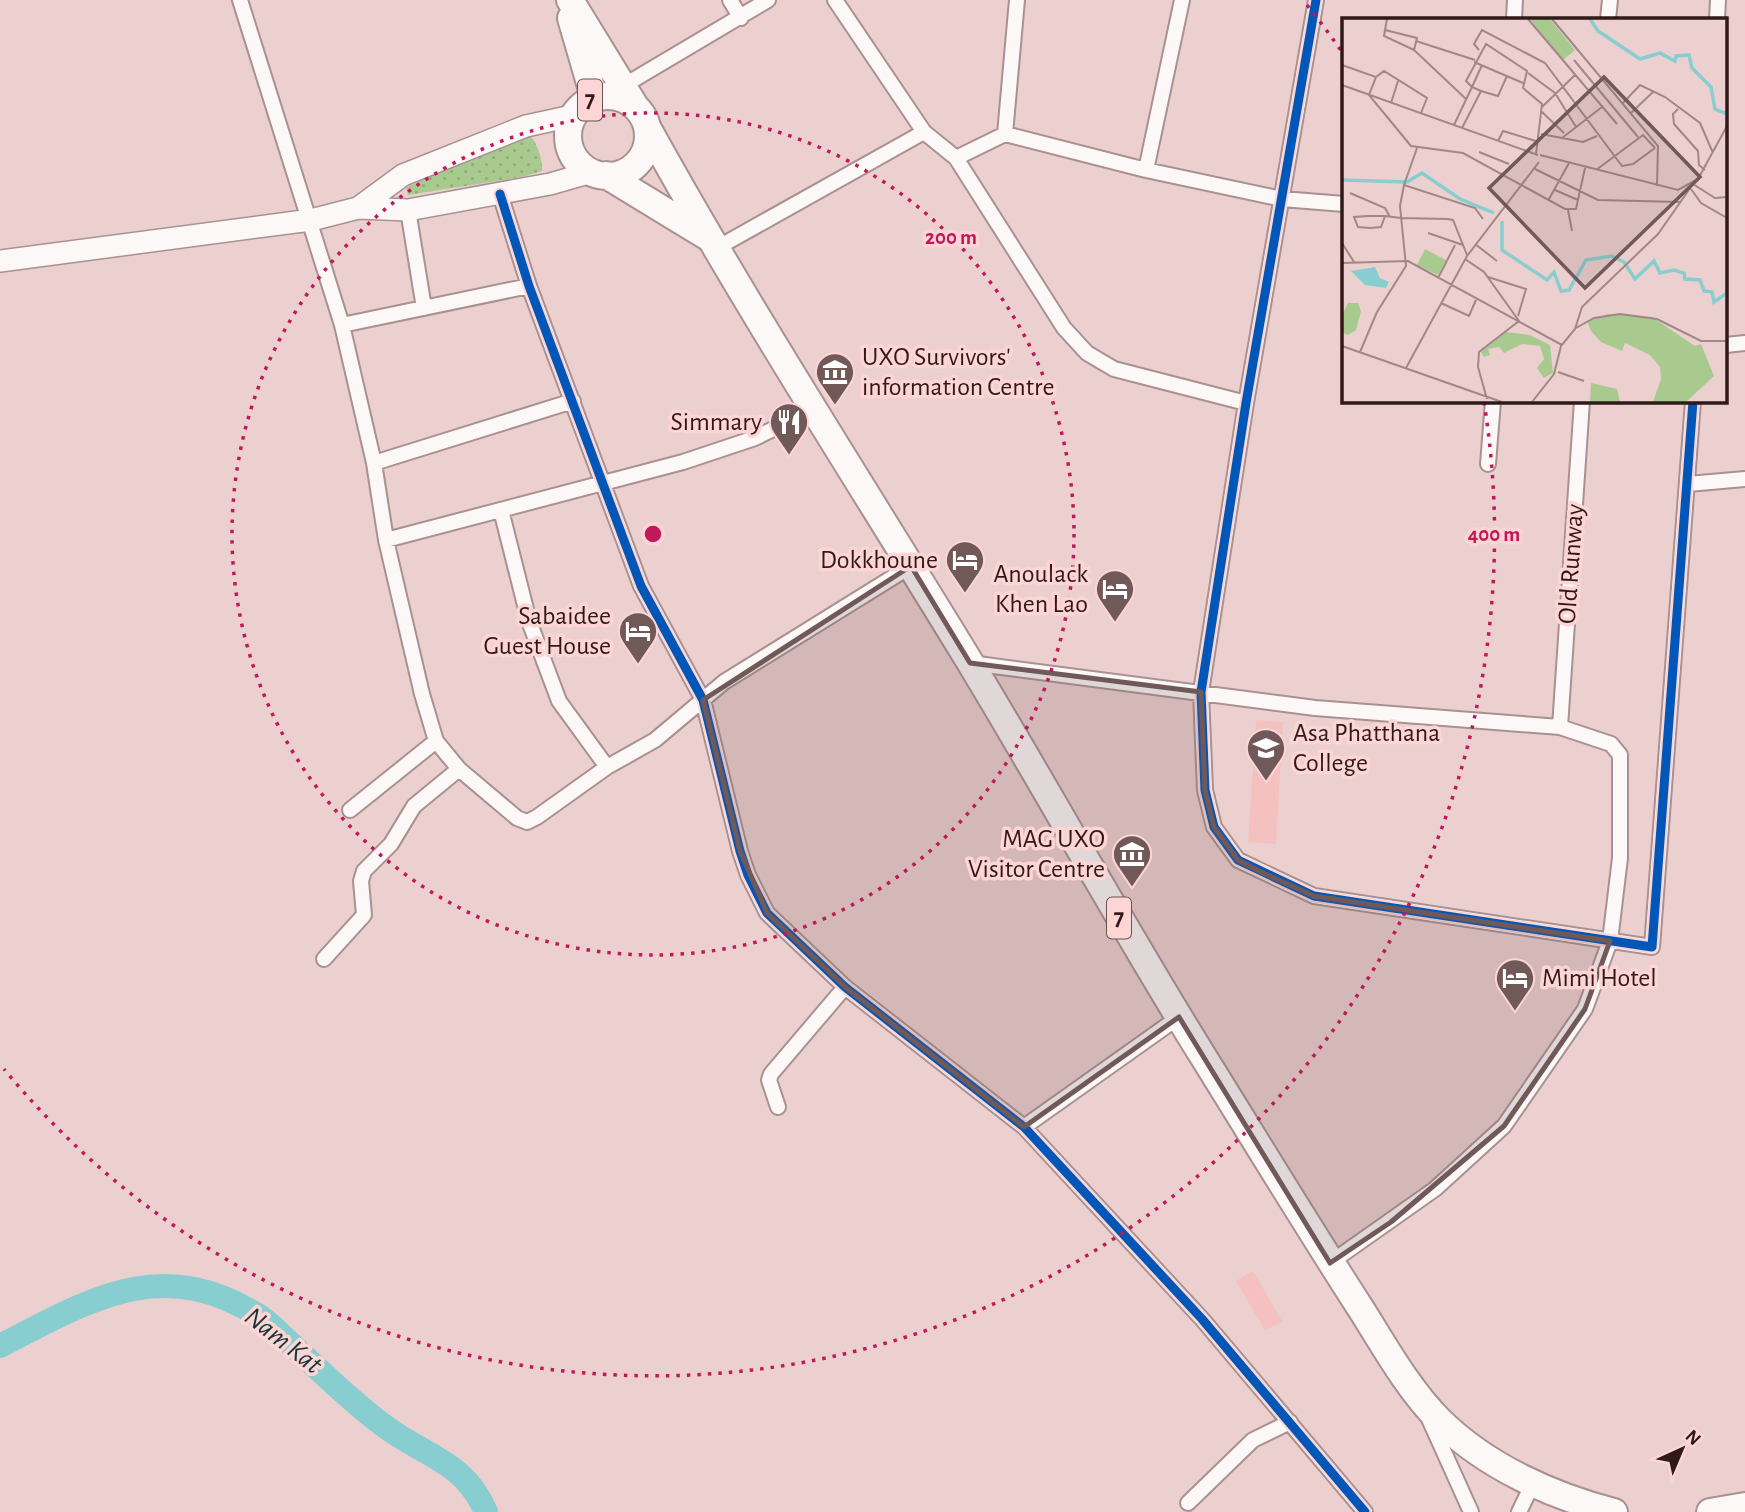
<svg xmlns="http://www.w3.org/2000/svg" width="1745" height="1512" viewBox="0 0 1745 1512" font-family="'Alegreya Sans',sans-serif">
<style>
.built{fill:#f5c0c0}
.grass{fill:url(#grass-dots)}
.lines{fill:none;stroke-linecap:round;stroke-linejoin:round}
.river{stroke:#88cdd0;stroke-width:24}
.street-casing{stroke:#a89190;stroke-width:18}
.secondary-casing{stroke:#a89190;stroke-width:24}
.highway-casing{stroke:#a89190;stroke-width:30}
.street{stroke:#fcf8f8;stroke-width:14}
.secondary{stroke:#fcf8f8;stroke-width:21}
.highway{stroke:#fcf8f8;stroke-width:26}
.cycleway-casing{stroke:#fdd5d4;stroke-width:13}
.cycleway{stroke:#0057b8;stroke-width:9}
.marked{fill:#725959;fill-opacity:0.2;stroke:#725959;stroke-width:5;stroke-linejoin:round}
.ring{fill:none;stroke:#c2185b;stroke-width:3.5;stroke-dasharray:3.5 7}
.labels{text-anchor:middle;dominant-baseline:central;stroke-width:7;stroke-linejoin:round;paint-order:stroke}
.shield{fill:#fdd5d4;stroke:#6e5151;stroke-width:2}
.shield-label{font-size:24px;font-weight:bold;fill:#301919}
.poi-label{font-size:26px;fill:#301919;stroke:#fdd5d4;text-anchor:end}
.street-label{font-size:26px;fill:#301919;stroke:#fdd5d4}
.water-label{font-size:28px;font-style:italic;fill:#153739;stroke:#fdd5d4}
.inset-river{fill:none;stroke:#88cdd0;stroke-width:3.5}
.inset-road{fill:none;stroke:#a18786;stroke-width:2}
.view{fill:#725959;fill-opacity:0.15;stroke:#725959;stroke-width:3.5}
.inset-edge{fill:none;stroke:#301919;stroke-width:3.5}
.centre{fill:#c2185b;stroke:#fdd5d4;stroke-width:3.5}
.ring-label{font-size:21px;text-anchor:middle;font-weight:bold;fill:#c2185b;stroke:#fdd5d4;stroke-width:7;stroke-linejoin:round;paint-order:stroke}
</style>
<defs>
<pattern id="grass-dots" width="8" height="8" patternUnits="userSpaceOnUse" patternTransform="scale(1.75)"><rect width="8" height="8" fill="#a9ca8f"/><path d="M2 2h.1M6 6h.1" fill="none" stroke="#92ad7b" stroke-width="1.8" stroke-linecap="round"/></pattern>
</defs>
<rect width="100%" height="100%" fill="#ecd0cf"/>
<path class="built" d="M1256 720 1283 722 1276 844 1248 842Z
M1253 1271 1282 1321 1265 1331 1236 1281Z"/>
<path class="grass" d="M527 132C536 140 543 159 542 171L522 177 408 195 406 188 518 133Z"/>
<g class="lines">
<path class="river" d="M0 1346C90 1300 161 1254 259 1316 270 1323 281 1335 291 1344 321 1371 350 1401 383 1425 423 1456 464 1460 486 1512"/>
<g class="street-casing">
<path id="street" d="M240 0 342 325 374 463 386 540 422 694 436 741 459 769 517 818 527 822 537 817 607 767 655 740 724 682 911 566
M730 0 741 18
M835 0 924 132 956 158 1064 328 1087 353 1114 369 1246 403
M1316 0 1246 403 1201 692 1205 790 1214 827 1238 860 1314 896 1652 947 1693 401
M1514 19 1515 0
M1608 19 1610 0
M1717 19 1718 0
M623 86 768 0
M1005 134 1017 0
M956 158 1005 134 1146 170 1282 199 1344 204
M1146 170 1182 0
M500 194 529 286 641 586 703 700 740 851 748 875 767 913 845 987 1024 1127 1202 1319 1365 1512
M408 210 424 308
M715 249 924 132
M342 325 529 286
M1726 345 1745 343
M374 463 573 401
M1488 464 1493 401
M1688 484 1745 479
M501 510 529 621 559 701 607 767
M386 540 683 462 755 438 814 409
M970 663 1315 708 1560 727 1611 744 1620 755V858L1610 941 1585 1009 1504 1126 1435 1189 1330 1263
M1560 727 1582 401
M350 810 436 741
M324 959 364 915 361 881 364 871 391 844 414 806 459 769
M778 1107 769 1080 771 1074 845 987
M1024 1127 1179 1017
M1430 1421 1471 1512
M1188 1503 1253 1440 1290 1422
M1519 1512 1533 1483"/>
</g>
<g class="secondary-casing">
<path id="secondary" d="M358 208 403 175 526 126 572 116
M0 261 311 220 358 208 408 210 550 184 592 172"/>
</g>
<g class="highway-casing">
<path id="highway" d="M570 0 635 106
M571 18 594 97
M568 136a40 40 0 1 1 80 0a40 40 0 1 1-80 0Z
M647 127C747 308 860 482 968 659 1047 789 1120 923 1201 1053 1254 1138 1306 1224 1361 1309 1385 1347 1408 1389 1440 1421 1487 1467 1552 1496 1614 1512
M606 175 706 236
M1710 1512 1745 1506"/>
</g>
<use href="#street" class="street"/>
<use href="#secondary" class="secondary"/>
<use href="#highway" class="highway"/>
<g class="cycleway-casing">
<path id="cycleway" d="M1316 0 1246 403 1201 692 1205 790 1214 827 1238 860 1314 896 1652 947 1693 401
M500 194 529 286 641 586 703 700 740 851 748 875 767 913 845 987 1024 1127 1202 1319 1365 1512"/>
</g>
<use href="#cycleway" class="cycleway"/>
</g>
<path class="marked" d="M911 566 970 663 1201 692 1205 790 1214 827 1238 860 1261 872 1314 896 1610 941 1585 1009 1504 1126 1391 1222 1330 1263 1179 1017 1024 1127 845 987 767 913 740 851 703 700Z"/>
<g class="ring">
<circle cx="653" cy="534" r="421"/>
<path d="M1307 5A841 841 0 0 1 1342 52M1484 402A841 841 0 0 1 4 1069"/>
</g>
<defs>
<g id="museum-pin" transform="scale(2.0125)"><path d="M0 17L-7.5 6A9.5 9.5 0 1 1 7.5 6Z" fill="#725959" stroke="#fdd5d4"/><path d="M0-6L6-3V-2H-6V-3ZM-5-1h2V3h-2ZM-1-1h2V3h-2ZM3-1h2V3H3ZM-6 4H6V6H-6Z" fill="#fff"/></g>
<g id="restaurant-pin" transform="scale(2.0125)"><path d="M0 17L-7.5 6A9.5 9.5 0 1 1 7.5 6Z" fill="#725959" stroke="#fdd5d4"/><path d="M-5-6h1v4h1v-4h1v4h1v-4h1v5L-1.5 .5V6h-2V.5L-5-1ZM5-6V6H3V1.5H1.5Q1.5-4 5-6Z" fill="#fff"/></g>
<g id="hotel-pin" transform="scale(2.0125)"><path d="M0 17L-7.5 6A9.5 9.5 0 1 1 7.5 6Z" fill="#725959" stroke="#fdd5d4"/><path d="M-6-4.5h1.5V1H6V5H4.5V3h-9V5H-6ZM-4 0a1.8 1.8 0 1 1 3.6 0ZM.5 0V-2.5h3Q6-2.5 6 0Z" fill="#fff"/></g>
<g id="school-pin" transform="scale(2.0125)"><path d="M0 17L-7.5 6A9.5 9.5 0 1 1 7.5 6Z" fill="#725959" stroke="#fdd5d4"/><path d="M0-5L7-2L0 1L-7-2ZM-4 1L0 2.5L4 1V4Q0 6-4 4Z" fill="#fff"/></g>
</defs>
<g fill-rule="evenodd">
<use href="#museum-pin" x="835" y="372"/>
<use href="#restaurant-pin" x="789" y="422"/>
<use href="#hotel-pin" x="965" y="560"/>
<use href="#hotel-pin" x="1115" y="589"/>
<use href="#hotel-pin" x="638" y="631"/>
<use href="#school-pin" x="1266" y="748"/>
<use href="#museum-pin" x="1132" y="854"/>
<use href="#hotel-pin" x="1515" y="978"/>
</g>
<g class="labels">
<g class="shield">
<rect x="578" y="79.5" width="24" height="41" rx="5"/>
<rect x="1107" y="897.5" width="24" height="41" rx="5"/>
</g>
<g class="shield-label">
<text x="590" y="100">7</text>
<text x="1119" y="918">7</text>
</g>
<g class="poi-label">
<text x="862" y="357" text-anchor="start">UXO Survivors'<tspan x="862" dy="30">information Centre</tspan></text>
<text x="762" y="422">Simmary</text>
<text x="938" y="560">Dokkhoune</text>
<text x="1088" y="574">Anoulack<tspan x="1088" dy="30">Khen Lao</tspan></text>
<text x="611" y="616">Sabaidee<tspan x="611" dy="30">Guest House</tspan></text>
<text x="1293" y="733" text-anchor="start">Asa Phatthana<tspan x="1293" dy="30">College</tspan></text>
<text x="1105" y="839">MAG UXO<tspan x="1105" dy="30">Visitor Centre</tspan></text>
<text x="1542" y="978" text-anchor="start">Mimi Hotel</text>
</g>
<g class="street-label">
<text transform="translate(1571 564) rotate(-86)">Old Runway</text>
</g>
<g class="water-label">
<text transform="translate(283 1341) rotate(38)">Nam Kat</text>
</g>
</g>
<g transform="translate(1342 18)">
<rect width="385" height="385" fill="#ecd0cf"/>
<path d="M188 1H208L233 32 221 42Z" fill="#a9ca8f"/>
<path d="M266 296 310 299 353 328 359 326 372 358 344 384H311L319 361 318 349 308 337 283 325 280 333 259 324 249 313 245 303ZM164 314 188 317 208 327 211 355 202 360 195 350 202 341 198 328 180 326 162 335 157 329 146 331 148 337 142 339 139 334ZM249 365 275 371 278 384H248Z" fill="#a9ca8f"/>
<path d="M83 231 104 242 96 257 75 247Z" fill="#a9ca8f"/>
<path d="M6 285H16L19 293 14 312 6 317 0 314V297Z" fill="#a9ca8f"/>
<path d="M33 249 38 260 47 264 44 270 23 267 9 253Z" fill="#88cdd0"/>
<path class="inset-river" d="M248 1 256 13 298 41 318 35 333 43 334 38 347 37 350 50 369 69 373 91 385 96M0 162 65 164 80 155 118 181 152 195M160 203V232L205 262 212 254 219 273 227 272 244 242 270 238 282 244 293 261 312 243 318 255 332 252 342 255 343 261 358 262 362 273 370 274 372 284 385 275"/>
<path class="inset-road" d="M45 1 42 18 72 32M186 1 275 106M210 1 316 128 315 168M43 12 75 20 72 32 124 81M74 23 133 42M137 32 132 26 140 12 203 45 280 148 291 146 313 130M232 42 296 119M132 44 181 65M0 47 34 59 27 77 69 128 121 135 223 191H234L243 150M186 55 213 75 234 109M34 59 42 53 85 80 79 95M0 67 196 137M139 73 156 78 165 58M49 85 56 63M281 85 298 67 323 79 358 105 371 135M200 89 234 56M336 91 331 96 332 106 356 133 357 147 363 152M199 93 222 115M289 95 312 73M112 107 130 69 124 63 144 26 185 53 181 70 200 86 194 136M120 110 139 73 130 69 140 47M199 116 241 124 255 118M220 120 260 89M156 123 161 113 197 124M137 134 167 146M198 137 336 172 356 161 385 108M193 151 256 182 338 184M254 152 301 117 313 130M62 167 75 130M349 171 359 185 385 200M213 172 236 182M8 175 43 190 48 199M207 181 227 145M226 192 230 213M43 198 39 209 28 210 16 209 12 199 26 198H43L59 200 105 201 111 202 125 237M86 215 121 227M0 225 12 244M133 226 155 243M123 241 142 254 177 303 137 334 136 349 145 381M0 245 66 243 220 327M0 258V285M146 259 184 271 176 298M96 260 113 227M99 285 127 298 134 282M234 310 252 300 278 296 315 301 359 323H385M0 328 160 384M18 334 35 294 64 248 58 188 62 167 133 190 141 201M64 350 125 238 197 144M216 354 242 363M190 384 212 356 219 328 233 311 240 289 316 216 351 166 373 180 385 179"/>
<path class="view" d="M262 59 358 159 243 270 147 170Z"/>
<rect width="385" height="385" class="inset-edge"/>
</g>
<circle cx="653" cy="534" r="10" class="centre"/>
<g class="ring-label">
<text x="951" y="244">200 m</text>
<text x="1494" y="541">400 m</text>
</g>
<g transform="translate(1682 1449) rotate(44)" stroke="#fdd5d4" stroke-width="5" paint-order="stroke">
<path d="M0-5L12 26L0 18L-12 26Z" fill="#301919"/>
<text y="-10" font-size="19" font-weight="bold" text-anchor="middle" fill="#301919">N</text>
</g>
</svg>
